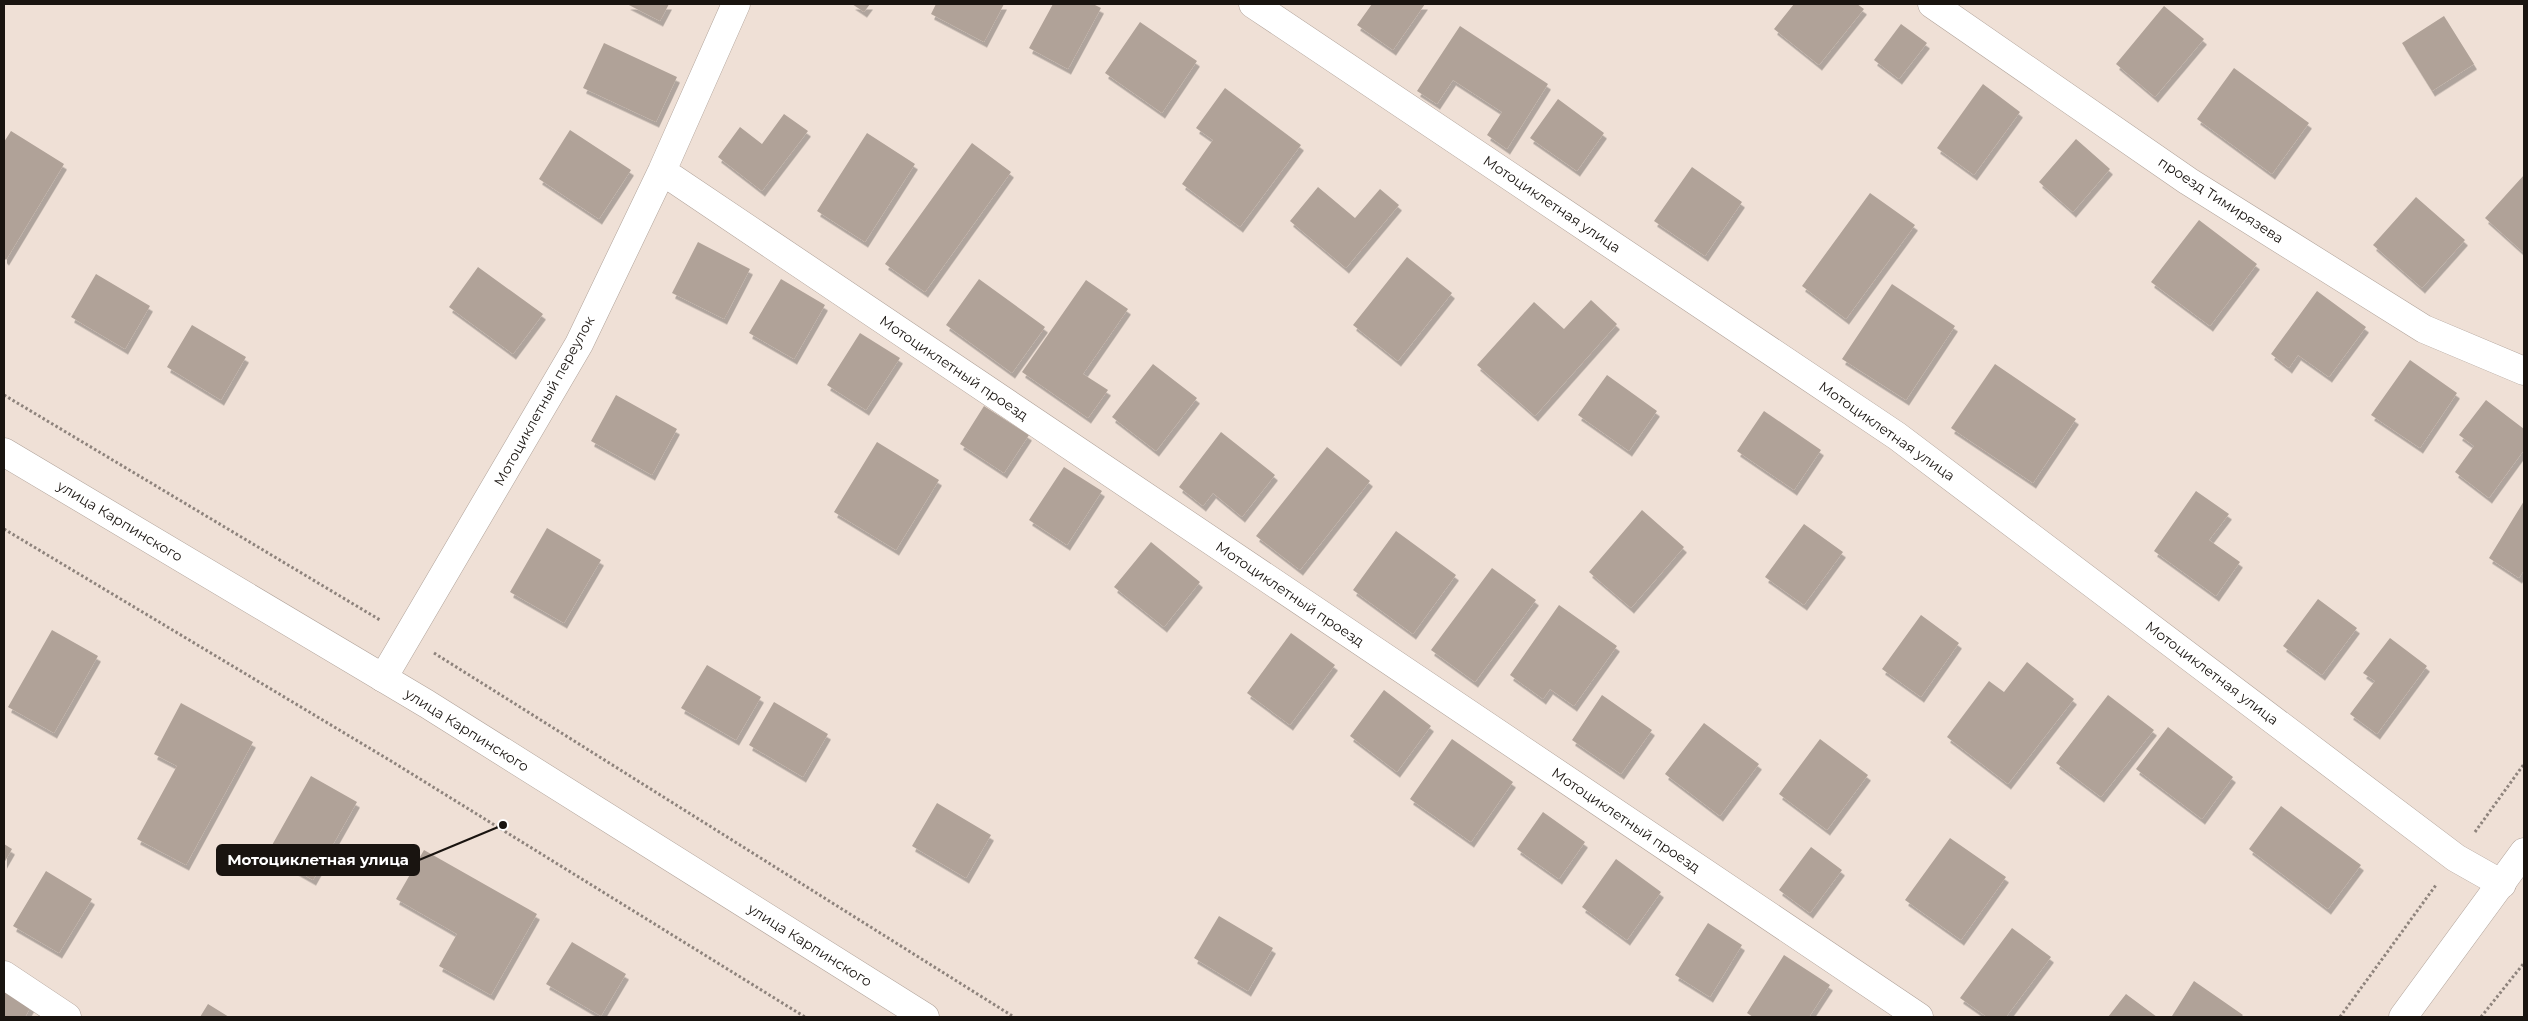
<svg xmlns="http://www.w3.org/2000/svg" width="2528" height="1021" viewBox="0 0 2528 1021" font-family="Montserrat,sans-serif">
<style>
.building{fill:#b0a298;filter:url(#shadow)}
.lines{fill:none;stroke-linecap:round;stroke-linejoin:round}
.minor-casing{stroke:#b0a299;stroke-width:29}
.primary-casing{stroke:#b0a299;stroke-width:29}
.path{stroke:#8e837c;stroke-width:3;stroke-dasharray:2.5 2.5;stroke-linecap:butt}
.minor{stroke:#fff;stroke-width:28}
.primary{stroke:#fff;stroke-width:28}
.labels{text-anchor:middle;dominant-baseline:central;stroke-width:5;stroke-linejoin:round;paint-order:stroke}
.street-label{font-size:14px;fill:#191410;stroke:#fff}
.leader{fill:none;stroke:#191410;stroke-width:2}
.callout-dot{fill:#191410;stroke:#fff;stroke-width:2}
.callout{fill:#191410;stroke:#191410;stroke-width:2}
.callout-label{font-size:15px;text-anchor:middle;font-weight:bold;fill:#fff}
</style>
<defs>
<filter id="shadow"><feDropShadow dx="3" dy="5.5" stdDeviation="0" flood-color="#0004"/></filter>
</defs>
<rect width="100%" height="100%" fill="#efe0d6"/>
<path class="building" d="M627 4H669L660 21Z
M852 4H870L864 12Z
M936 4H1004L984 42 931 14Z
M1053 4H1093L1101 8 1068 69 1029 48Z
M1372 4H1425L1393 50 1357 25Z
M1794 4H1857L1864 9 1819 65 1774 29Z
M2164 6 2204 39 2155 97 2116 64Z
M2444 16 2474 64 2432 91 2402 43Z
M1140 22 1197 61 1162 113 1105 73Z
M1901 24 1927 43 1899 79 1874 60Z
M1460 26 1548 84 1507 149 1487 135 1502 112 1453 80 1437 104 1417 91Z
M604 43 677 77 656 122 583 88Z
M2234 68 2309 123 2272 174 2197 119Z
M1983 84 2020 112 1974 175 1937 148Z
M1225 88 1301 145 1240 227 1182 184 1213 140 1196 128Z
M1558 99 1604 133 1577 171 1530 138Z
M784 114 808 131 762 191 718 157 740 127 762 144Z
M570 130 631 170 599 219 539 179Z
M11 131 64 164 6 260 4 258V142Z
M867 133 915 164 865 242 817 211Z
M2076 139 2110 169 2073 212 2039 182Z
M972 143 1011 172 925 292 885 264Z
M1692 167 1742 202 1705 256 1654 221Z
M2524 175V253L2485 218Z
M1318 187 1355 218 1380 189 1399 205 1346 268 1290 221Z
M1870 193 1915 225 1846 319 1802 286Z
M2416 197 2465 240 2422 288 2373 245Z
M2199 220 2257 264 2210 326 2151 282Z
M698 242 750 269 724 319 672 293Z
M1407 257 1452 293 1398 361 1353 325Z
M478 267 543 314 513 354 449 307Z
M96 274 150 306 125 349 71 317Z
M781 279 825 305 794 359 749 333Z
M979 279 1045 327 1012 373 946 325Z
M1086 280 1128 309 1083 374 1108 390 1088 418 1022 372Z
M1892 284 1955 326 1906 400 1842 359Z
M2317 291 2366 327 2329 377 2298 355 2289 368 2271 354Z
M1591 300 1617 324 1535 416 1477 365 1534 302 1564 329Z
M192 325 246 357 221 400 167 367Z
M860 333 900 358 866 410 827 385Z
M2410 360 2457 393 2420 448 2371 415Z
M1153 364 1197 398 1156 451 1112 417Z
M1995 364 2076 419 2033 483 1951 428Z
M1607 375 1657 411 1629 451 1578 415Z
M616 395 677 429 652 475 591 441Z
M2486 400 2524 429V450L2489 498 2455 472 2474 446 2459 435Z
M984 406 1029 435 1004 473 960 444Z
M1764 411 1821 450 1794 490 1737 451Z
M1221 432 1275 475 1242 517 1213 493 1203 506 1179 487Z
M877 442 939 480 896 550 834 512Z
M1327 447 1370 481 1300 570 1256 536Z
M1064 467 1102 491 1067 545 1029 520Z
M2196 491 2229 514 2209 540 2240 562 2216 596 2154 551Z
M2524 501V570L2519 578 2489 558Z
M1642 510 1684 547 1631 608 1589 572Z
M1804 524 1843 552 1804 605 1765 577Z
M547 528 601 560 564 623 510 592Z
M1396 531 1456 575 1413 634 1353 590Z
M1151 542 1200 582 1164 627 1114 587Z
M1492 568 1536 600 1475 682 1431 650Z
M2318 599 2357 628 2322 675 2283 646Z
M1559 605 1617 646 1574 706 1550 689 1543 699 1510 675Z
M1921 615 1959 643 1921 697 1882 669Z
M52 630 98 656 54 733 8 707Z
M1291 633 1335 665 1290 725 1247 693Z
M2390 638 2427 666 2377 734 2350 714 2375 681 2363 673Z
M2027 662 2074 699 2008 784 1947 737 1989 681 2004 692Z
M707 665 761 697 736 740 681 708Z
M1384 690 1431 726 1397 772 1350 736Z
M1602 695 1652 730 1621 774 1572 740Z
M2108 695 2154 730 2101 797 2056 763Z
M774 702 828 734 803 777 749 745Z
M181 703 253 742 186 865 137 839 177 766 154 754Z
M1704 723 1759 764 1720 816 1665 774Z
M2168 727 2233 777 2202 819 2136 769Z
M1452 739 1513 782 1471 842 1410 799Z
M1820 739 1868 775 1827 830 1779 794Z
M311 776 357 802 313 880 267 854Z
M937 803 991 835 966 878 912 846Z
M2281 806 2361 865 2328 909 2249 849Z
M1543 812 1585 842 1559 879 1517 849Z
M1950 838 2006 877 1961 940 1905 900Z
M4 844 12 849 4 863Z
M1811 847 1842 870 1810 913 1779 890Z
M424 850 537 914 491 995 439 966 457 934 396 899Z
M1616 859 1661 892 1627 940 1582 907Z
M46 871 92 899 59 953 13 926Z
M1219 916 1273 948 1248 991 1194 958Z
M1708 923 1742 945 1710 997 1675 975Z
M2012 928 2051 957 2006 1017H1987L1960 998Z
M572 942 626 974 601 1016 546 984Z
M1784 955 1830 985 1809 1017H1753L1747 1013Z
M2194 981 2243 1015 2241 1017 2172 1016Z
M4 989 32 1005 25 1017H4Z
M2126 994 2157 1017H2108Z
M208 1004 229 1017H200Z"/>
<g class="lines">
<g class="minor-casing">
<path id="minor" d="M1253 4 1897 436 2456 858 2502 884
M1932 4 2188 181 2424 329 2524 371
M662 171 1919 1017
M383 678 579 344 662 171 736 4
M4 975 67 1017"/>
</g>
<g class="primary-casing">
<path id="primary" d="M4 452 427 704 925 1017
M2403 1017 2524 852"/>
</g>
<path class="path" d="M4 395 380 620
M4 529 391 761 805 1017
M434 653 1014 1017
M2475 832 2524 764
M2340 1017 2436 885
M2481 1017 2524 963"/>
<use href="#minor" class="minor"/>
<use href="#primary" class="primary"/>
</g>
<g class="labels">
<g class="street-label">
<text transform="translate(2221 200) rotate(33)">проезд Тимирязева</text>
<text transform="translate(1552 204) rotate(34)">Мотоциклетная улица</text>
<text transform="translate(954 368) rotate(34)">Мотоциклетный проезд</text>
<text transform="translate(544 401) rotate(-61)">Мотоциклетный переулок</text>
<text transform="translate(1887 431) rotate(35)">Мотоциклетная улица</text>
<text transform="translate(120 521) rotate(31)">улица Карпинского</text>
<text transform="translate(1290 594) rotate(34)">Мотоциклетный проезд</text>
<text transform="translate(2212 673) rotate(37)">Мотоциклетная улица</text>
<text transform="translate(467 730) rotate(32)">улица Карпинского</text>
<text transform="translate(1626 820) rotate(34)">Мотоциклетный проезд</text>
<text transform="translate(810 945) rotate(32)">улица Карпинского</text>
</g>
</g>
<path class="leader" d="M503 825L419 860"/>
<circle class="callout-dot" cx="503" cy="825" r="5"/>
<rect class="callout" x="217" y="845" width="202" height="30" rx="5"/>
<g class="callout-label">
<text x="318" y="865">Мотоциклетная улица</text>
</g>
<rect width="2528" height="1021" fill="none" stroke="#191410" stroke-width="10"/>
</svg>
